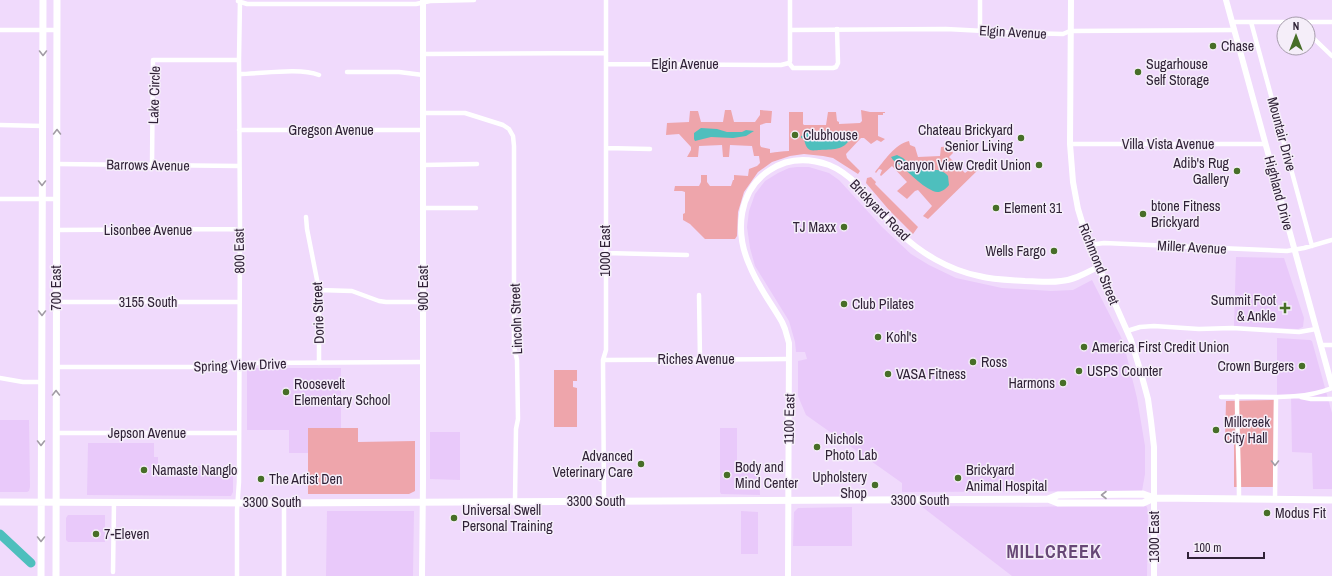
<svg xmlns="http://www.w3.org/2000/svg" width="1332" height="576" viewBox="0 0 1332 576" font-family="'Archivo Narrow',sans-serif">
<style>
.built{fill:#e9c9fa}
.green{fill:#eea5ab}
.water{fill:#4ebfbd}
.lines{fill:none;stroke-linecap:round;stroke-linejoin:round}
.river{stroke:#4ebfbd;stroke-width:9}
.street{stroke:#fff;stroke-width:4.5}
.secondary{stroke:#fff;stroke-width:6}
.primary{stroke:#fff;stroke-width:7}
.oneway{stroke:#a29ca5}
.poi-dot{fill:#476e28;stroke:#f5eef9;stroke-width:1.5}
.labels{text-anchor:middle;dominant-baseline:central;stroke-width:3;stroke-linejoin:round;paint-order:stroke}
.street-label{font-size:14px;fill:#302237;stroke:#f5eef9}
.poi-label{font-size:14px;fill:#302237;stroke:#f5eef9;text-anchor:start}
.district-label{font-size:18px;font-weight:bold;letter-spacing:1px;fill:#674776;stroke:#f5eef9}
</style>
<rect width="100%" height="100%" fill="#f0dafc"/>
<path class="built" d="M797 167H809L829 173 839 180 882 227 911 254 929 265 956 278 1002 288 1051 291 1073 290 1092 280 1123 341 1137 398 1145 446V474L1142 491 902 492V483L806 415 798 396V361L807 359 805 352H796L795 342 789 321 755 266 750 248 747 227 749 211 755 194 765 181 778 173 789 168Z
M1236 257 1284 258 1304 318 1303 327 1298 329 1234 326Z
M1277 338 1310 340 1312 341 1332 413V489H1313L1312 453 1292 452 1291 395H1277Z
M247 368H341V428H309L308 453H289V430H247Z
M0 420H29L30 487 29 491 27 492H0Z
M720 428H737V469L759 470 760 495 721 494 720 492Z
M430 432H460V480L430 479Z
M88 443H154V457H158V466H233V492L231 496 87 495Z
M1143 504 1147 507 1148 513 1147 576H1012L921 506 1036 507Z
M852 507V546H793L794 512 798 508Z
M327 511H414L413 576H326Z
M741 511 758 512V554H741Z
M68 515H105V542H68L66 540V518Z"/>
<path class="green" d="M725 110H731L734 122H755L760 115V110L772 111 771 123H766L760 125V145L761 147 770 149V153C777 152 782 151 789 151V112H803V124L804 125H826L828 112H836L837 121 839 122V124L860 123 862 121 861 110 870 112H885V113H883V115H878V136L885 139 881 142 877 140 871 144 864 138H861L846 154 847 158 860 171 858 174 833 158 823 156 804 154 790 156 772 162 758 172 744 192 738 212 737 236 735 239H705L690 224 683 220V214L685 213V192L682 191H674L675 186H699L701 182V175H707V182L710 186H731L733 180H734V175L748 176 749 169 757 166 760 163 759 156H754L752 146 730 145 729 157H723L722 145 699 146 698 157H687L691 150V147L679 134 666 135 667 123 689 122 690 111H698L701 122H723Z
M909 141 910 145 915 147 918 157 940 156 941 147 954 146 956 148 952 151 953 153 949 157 965 173 976 165 980 168 928 219 923 216 932 206 918 190 915 191 907 199 897 191 907 182 892 166 881 176 880 175 882 170 879 169 876 173 875 172C884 161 895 144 909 141Z
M871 177 876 182 875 184 918 227 913 234 889 210 866 183 867 178Z
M554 370H577V381H573V387L577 388V427H554Z
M1274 400 1273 487H1234V441L1225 440 1226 401Z
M308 428H358V442L415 441V491L409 494H308Z"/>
<path class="water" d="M701 128 717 129 727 132H742L746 130 754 131 746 136 733 138 711 137 695 141 694 139V133Z
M806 132C810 132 814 135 818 135 829 135 838 132 848 134L850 138C845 151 831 149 820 150 817 150 813 151 810 150 806 148 805 143 804 139L801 138V136L804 135Z
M897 155 903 158 904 159C909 163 915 168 921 169 930 171 941 167 948 176L949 185C945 190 939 194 933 191 919 185 907 169 893 160L891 157Z"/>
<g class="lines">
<path class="river" d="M0 534 31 563"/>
<path class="street" d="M980 0V30
M238 1 247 4H416L430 1 474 0
M1232 22H1332
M1251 22 1312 246
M0 30H57
M790 30 946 29 1023 33 1063 34 1070 31 1234 30
M1308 33 1332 56
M423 54 606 53
M789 63 793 68H833L836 67 838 63 837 29
M789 63 790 61V0
M606 64 781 65 789 63
M347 72H399L423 75
M239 74C261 74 299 67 319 75
M423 113H465L503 125 509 129 513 136 514 146V346L517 360 518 419 516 429 515 501
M0 125 43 126
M239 130H423
M1070 144H1266
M606 148 650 149
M57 164 239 166
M152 165 153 60H239
M423 165 477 164
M0 199H56
M423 208H476
M306 217 307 229 319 290V363
M56 230 240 229
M1089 245 1104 243 1287 251 1304 248 1332 240
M605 253 687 255
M319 290 352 291 379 301 386 302H423
M699 295 700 359
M56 302H239
M1127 331 1140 327 1154 326 1199 329 1232 328 1299 332 1316 329
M1321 345H1332
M603 360 789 359
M56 367H232L248 363 423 362
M0 378 23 382H42
M1237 396C1237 431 1239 465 1239 499
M1221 397C1258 395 1297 402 1332 388
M1301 397 1311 399H1332
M56 433H239
M1275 499 1276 397
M604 501 603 360 606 350V0
M113 572 114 502
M237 576V510L239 482 240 229 239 60 240 0
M284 576V502"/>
<path class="secondary" d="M1071 0 1070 144 1073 182 1078 209 1089 245 1131 340 1141 373 1148 399 1151 421 1154 447V576
M1226 0 1332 386
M422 576 423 482V0
M788 576 789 343 785 329 782 322C771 303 757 285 749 264 735 232 738 190 770 170 788 158 809 158 829 165 857 176 878 210 898 231 920 253 949 270 979 276 994 280 1010 280 1025 281 1036 281 1049 283 1061 281 1074 280 1086 273 1098 267"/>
<path class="primary" d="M1048 499 1058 503H1143L1154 498
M0 502 277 503 1048 499 1058 495 1143 494 1154 498 1332 500
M41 576 43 0
M56 576 57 0"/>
</g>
<defs><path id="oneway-chevron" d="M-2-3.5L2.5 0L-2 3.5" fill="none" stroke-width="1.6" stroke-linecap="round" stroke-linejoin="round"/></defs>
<g class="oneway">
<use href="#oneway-chevron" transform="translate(43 53) rotate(90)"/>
<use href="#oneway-chevron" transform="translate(57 132) rotate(-90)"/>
<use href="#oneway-chevron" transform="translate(42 183) rotate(90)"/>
<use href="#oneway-chevron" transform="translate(42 313) rotate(90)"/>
<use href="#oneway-chevron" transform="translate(56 393) rotate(-90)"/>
<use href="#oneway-chevron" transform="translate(41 443) rotate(90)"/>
<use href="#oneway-chevron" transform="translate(1275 463) rotate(90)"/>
<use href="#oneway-chevron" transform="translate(1104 495) rotate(180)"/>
<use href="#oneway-chevron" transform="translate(41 539) rotate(90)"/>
</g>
<g class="poi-dot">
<circle cx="1213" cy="46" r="4"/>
<circle cx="1138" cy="72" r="4"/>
<circle cx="795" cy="135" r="4"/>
<circle cx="1021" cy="138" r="4"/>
<circle cx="1039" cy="165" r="4"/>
<circle cx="1237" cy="171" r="4"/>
<circle cx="996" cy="208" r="4"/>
<circle cx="1143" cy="214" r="4"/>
<circle cx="844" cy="227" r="4"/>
<circle cx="1054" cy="251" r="4"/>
<circle cx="844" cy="304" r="4"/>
<path d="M1283 302h4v4h4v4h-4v4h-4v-4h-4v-4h4z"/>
<circle cx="878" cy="337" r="4"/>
<circle cx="1084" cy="347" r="4"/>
<circle cx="973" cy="362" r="4"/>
<circle cx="1302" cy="366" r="4"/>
<circle cx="1079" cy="371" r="4"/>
<circle cx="888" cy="374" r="4"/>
<circle cx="1063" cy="383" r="4"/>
<circle cx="286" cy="392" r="4"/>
<circle cx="1216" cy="430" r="4"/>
<circle cx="817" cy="447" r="4"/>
<circle cx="641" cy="464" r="4"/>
<circle cx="144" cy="470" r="4"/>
<circle cx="727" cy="475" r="4"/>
<circle cx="958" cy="478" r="4"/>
<circle cx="261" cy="479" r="4"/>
<circle cx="875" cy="485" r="4"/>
<circle cx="1267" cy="513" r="4"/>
<circle cx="454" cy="518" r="4"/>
<circle cx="96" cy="534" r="4"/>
</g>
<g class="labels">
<g class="street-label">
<text transform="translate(1013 32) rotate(3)">Elgin Avenue</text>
<text x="685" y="64">Elgin Avenue</text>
<text transform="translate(154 95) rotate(-88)">Lake Circle</text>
<text x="331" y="130">Gregson Avenue</text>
<text transform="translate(1282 134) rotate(75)">Mountair Drive</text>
<text x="1168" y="144">Villa Vista Avenue</text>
<text transform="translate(148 165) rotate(1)">Barrows Avenue</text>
<text transform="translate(1279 193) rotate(75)">Highland Drive</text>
<text transform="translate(880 210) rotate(46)">Brickyard Road</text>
<text x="148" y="230">Lisonbee Avenue</text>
<text transform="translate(1192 247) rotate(3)">Miller Avenue</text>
<text transform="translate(239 251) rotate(-91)">800 East</text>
<text transform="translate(605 251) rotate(-90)">1000 East</text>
<text transform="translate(1099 264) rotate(68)">Richmond Street</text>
<text transform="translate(56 288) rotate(-90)">700 East</text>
<text transform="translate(423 288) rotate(-90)">900 East</text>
<text x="148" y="302">3155 South</text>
<text transform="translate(318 313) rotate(-92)">Dorie Street</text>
<text transform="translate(516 319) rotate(-92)">Lincoln Street</text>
<text x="696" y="359">Riches Avenue</text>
<text transform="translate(240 365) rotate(-2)">Spring View Drive</text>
<text transform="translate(789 419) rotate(-89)">1100 East</text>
<text x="147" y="433">Jepson Avenue</text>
<text x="920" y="500">3300 South</text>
<text x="596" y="501">3300 South</text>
<text x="272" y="502">3300 South</text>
<text transform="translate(1154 537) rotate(-90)">1300 East</text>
</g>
<g class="poi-label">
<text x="1221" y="46">Chase</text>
<text x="1146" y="64">Sugarhouse<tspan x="1146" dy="16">Self Storage</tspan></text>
<text x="1013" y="130" text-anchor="end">Chateau Brickyard<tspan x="1013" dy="16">Senior Living</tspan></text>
<text x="803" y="135">Clubhouse</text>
<text x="1229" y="163" text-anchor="end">Adib's Rug<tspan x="1229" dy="16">Gallery</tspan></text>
<text x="1031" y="165" text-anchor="end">Canyon View Credit Union</text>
<text x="1151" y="206">btone Fitness<tspan x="1151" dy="16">Brickyard</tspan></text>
<text x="1004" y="208">Element 31</text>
<text x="836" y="227" text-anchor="end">TJ Maxx</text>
<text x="1046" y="251" text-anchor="end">Wells Fargo</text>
<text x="1276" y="300" text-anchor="end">Summit Foot<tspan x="1276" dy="16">&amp; Ankle</tspan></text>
<text x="852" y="304">Club Pilates</text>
<text x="886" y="337">Kohl's</text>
<text x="1092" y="347">America First Credit Union</text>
<text x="981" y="362">Ross</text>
<text x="1294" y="366" text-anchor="end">Crown Burgers</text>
<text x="1087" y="371">USPS Counter</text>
<text x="896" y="374">VASA Fitness</text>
<text x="1055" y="383" text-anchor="end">Harmons</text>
<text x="294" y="384">Roosevelt<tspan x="294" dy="16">Elementary School</tspan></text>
<text x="1224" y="422">Millcreek<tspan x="1224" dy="16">City Hall</tspan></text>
<text x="825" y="439">Nichols<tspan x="825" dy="16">Photo Lab</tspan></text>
<text x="633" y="456" text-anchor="end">Advanced<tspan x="633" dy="16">Veterinary Care</tspan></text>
<text x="735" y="467">Body and<tspan x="735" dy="16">Mind Center</tspan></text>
<text x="152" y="470">Namaste Nanglo</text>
<text x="966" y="470">Brickyard<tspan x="966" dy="16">Animal Hospital</tspan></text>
<text x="867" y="477" text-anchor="end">Upholstery<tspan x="867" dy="16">Shop</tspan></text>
<text x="269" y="479">The Artist Den</text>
<text x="462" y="510">Universal Swell<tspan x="462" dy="16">Personal Training</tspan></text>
<text x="1275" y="513">Modus Fit</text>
<text x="104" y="534">7-Eleven</text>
</g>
<g class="district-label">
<text x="1054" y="551">MILLCREEK</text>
</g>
</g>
<g transform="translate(1296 36)"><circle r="19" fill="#f5eef9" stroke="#a69cab"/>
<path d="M0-3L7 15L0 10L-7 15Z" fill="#476e28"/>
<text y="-6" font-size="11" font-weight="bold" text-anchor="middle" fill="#302237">N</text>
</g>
<path d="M1188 552v6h76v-6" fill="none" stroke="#302237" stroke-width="2"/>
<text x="1194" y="552" font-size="12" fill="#302237" stroke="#f5eef9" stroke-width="3" paint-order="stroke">100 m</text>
</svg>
